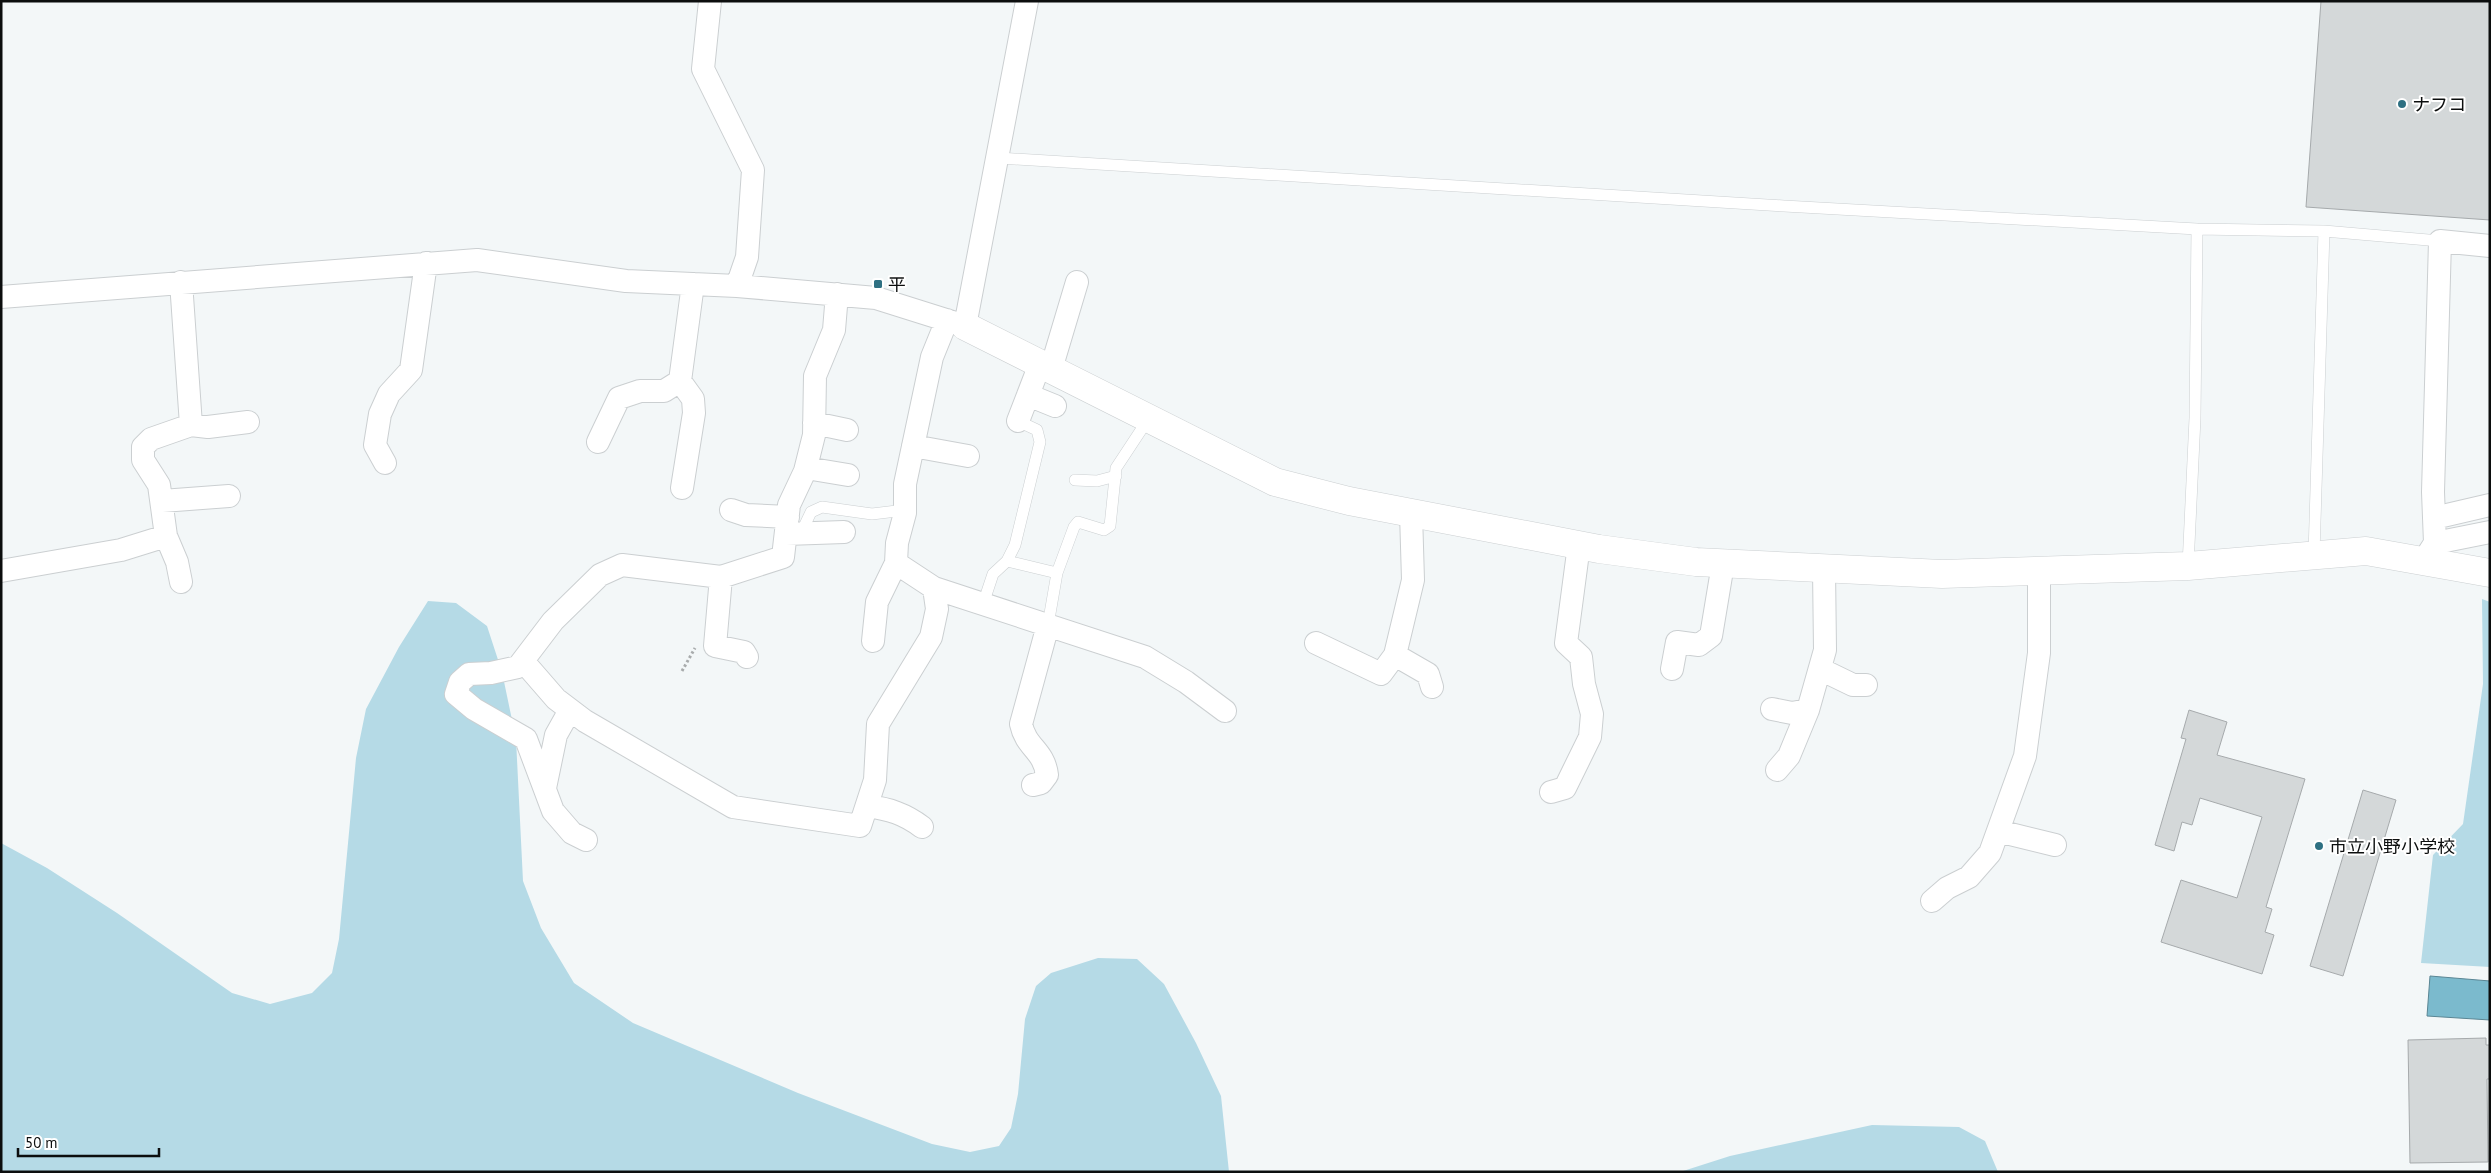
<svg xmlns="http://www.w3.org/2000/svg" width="2491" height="1173" viewBox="0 0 2491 1173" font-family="'PT Sans','Noto Sans JP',sans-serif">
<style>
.green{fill:#b5dae6}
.water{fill:#7bbacd;stroke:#5a8694}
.building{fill:#d4d8d9;stroke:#a6aaac}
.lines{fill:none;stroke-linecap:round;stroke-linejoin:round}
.service-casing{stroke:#cbcfd1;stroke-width:12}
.minor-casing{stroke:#cbcfd1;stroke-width:24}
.tertiary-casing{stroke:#cbcfd1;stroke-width:29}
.path{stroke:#a8abac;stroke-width:3;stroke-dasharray:2.5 2.5;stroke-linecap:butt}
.service{stroke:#fff;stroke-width:11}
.minor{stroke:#fff;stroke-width:22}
.tertiary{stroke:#fff;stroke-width:28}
.poi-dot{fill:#2e7082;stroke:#fff;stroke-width:2}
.labels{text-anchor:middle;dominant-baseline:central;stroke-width:4;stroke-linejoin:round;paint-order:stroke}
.poi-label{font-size:18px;fill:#0c0e0e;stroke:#fff;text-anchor:start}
</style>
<rect width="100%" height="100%" fill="#f3f7f8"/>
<path class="green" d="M2482 599 2490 602V967L2421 963 2433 855 2463 824 2483 684Z
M428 601 456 603 487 626 502 672 516 739 523 881 541 928 574 983 633 1023 798 1093 932 1144 970 1152 999 1146 1011 1128 1018 1094 1025 1019 1036 986 1051 973 1098 958 1137 959 1164 984 1196 1043 1221 1096 1229 1172H1V843L47 868 117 913 232 993 270 1004 312 993 332 973 339 939 356 758 366 709 399 647Z
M1872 1125 1959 1127 1985 1141 1998 1172H1680L1730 1156Z"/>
<path class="water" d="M2430 976 2490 981V1020L2427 1016Z"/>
<path class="building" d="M2321 1H2490V220L2306 207Z
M2189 710 2227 722 2217 755 2305 779 2266 907 2272 909 2265 932 2274 935 2262 974 2161 942 2181 880 2237 898 2262 817 2200 798 2192 825 2182 822 2174 851 2155 845 2186 739 2181 738Z
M2363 790 2396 800 2343 976 2310 966Z
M2486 1038V1045H2490V1079H2487L2488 1162 2410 1163 2408 1040Z"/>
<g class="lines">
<g class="service-casing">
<path id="service" d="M999 158 1784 206 2197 229 2195 418 2188 566
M2197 229 2324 231
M1075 480 1097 481 1116 476
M801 533 811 512 822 507 872 514 905 510
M2314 554 2324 231 2440 241
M1007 561 1057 573
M983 604 993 574 1007 561 1015 545 1040 442 1037 430 1018 421
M1048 625 1057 573 1074 527 1078 522 1104 530 1110 526 1116 468 1149 418"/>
</g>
<g class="minor-casing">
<path id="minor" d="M710 1 703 69 753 170 747 257 737 286
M1 297 477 260 626 281 737 286 876 298 965 326 1027 1
M1051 369 1077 282
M1028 395 1055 406
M1018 421 1040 364
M814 423 847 430
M191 425 208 427 248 422
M598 442 619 398 640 391H664L680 381
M913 446 968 456
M385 463 375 445 380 414 389 394 411 370 426 263
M806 468 848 475
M682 488 694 413 693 399 680 381 693 284
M162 501 229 496
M731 510 746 515 788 517
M2434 518 2490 505
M786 534 844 532
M166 536 177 562 181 582
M2435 543 2433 492 2440 241 2490 246
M2428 554 2435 543 2490 532
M1 571 121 550 166 536 159 485 143 460V447L151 439 191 425 181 282
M721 577 715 646 744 652 747 657
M934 588 1145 657 1186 682 1225 711
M873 641 877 602 896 563
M1316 643 1381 674 1395 655 1413 580 1411 513
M1395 655 1428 674 1432 687
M523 661 556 699 585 721 733 807 860 826 875 780 878 724 931 637 937 609 934 588 896 563 897 543 905 513V484L932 357 947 320
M1672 669 1677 642 1699 645 1711 636 1723 564
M1820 669 1853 685H1866
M1772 709 1792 713 1808 710
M1777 770 1789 756 1808 710 1825 650 1824 569
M1033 785 1041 783 1047 775C1044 750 1026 748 1021 724L1048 625
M545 788 556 735 570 710
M1551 792 1565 788 1590 737 1592 714 1584 684 1581 657 1566 643 1579 545
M868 806C889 809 905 814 922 827
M1998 831 2055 845
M586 840 572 833 553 811 526 739 474 709 456 694 460 682 469 674 491 673 518 667 553 621 600 575 622 565 721 577 783 557 789 505 805 471 814 435 815 376 834 330 837 294
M1932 901 1947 888 1969 877 1990 853 2025 756 2039 653V571"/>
</g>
<g class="tertiary-casing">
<path id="tertiary" d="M965 326 1275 482 1349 501 1599 549 1696 562 1942 574 2188 566 2366 551 2490 573"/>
</g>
<path class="path" d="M682 671 695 648"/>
<use href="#service" class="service"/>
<use href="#minor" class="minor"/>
<use href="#tertiary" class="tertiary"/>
</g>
<g class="poi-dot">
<circle cx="2402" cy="104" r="5"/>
<rect x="873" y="279" width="10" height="10" rx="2.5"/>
<circle cx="2319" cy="846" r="5"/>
</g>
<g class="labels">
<g class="poi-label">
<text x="2412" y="104">ナフコ</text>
<text x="888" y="284">平</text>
<text x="2329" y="846">市立小野小学校</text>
</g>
</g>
<rect width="2491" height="1173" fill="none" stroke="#0c0e0e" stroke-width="5"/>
<path d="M18 1148v8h141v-8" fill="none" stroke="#0c0e0e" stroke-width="2.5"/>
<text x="25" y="1148" font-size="15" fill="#0c0e0e" stroke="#ffffff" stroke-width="4" paint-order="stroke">50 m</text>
</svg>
